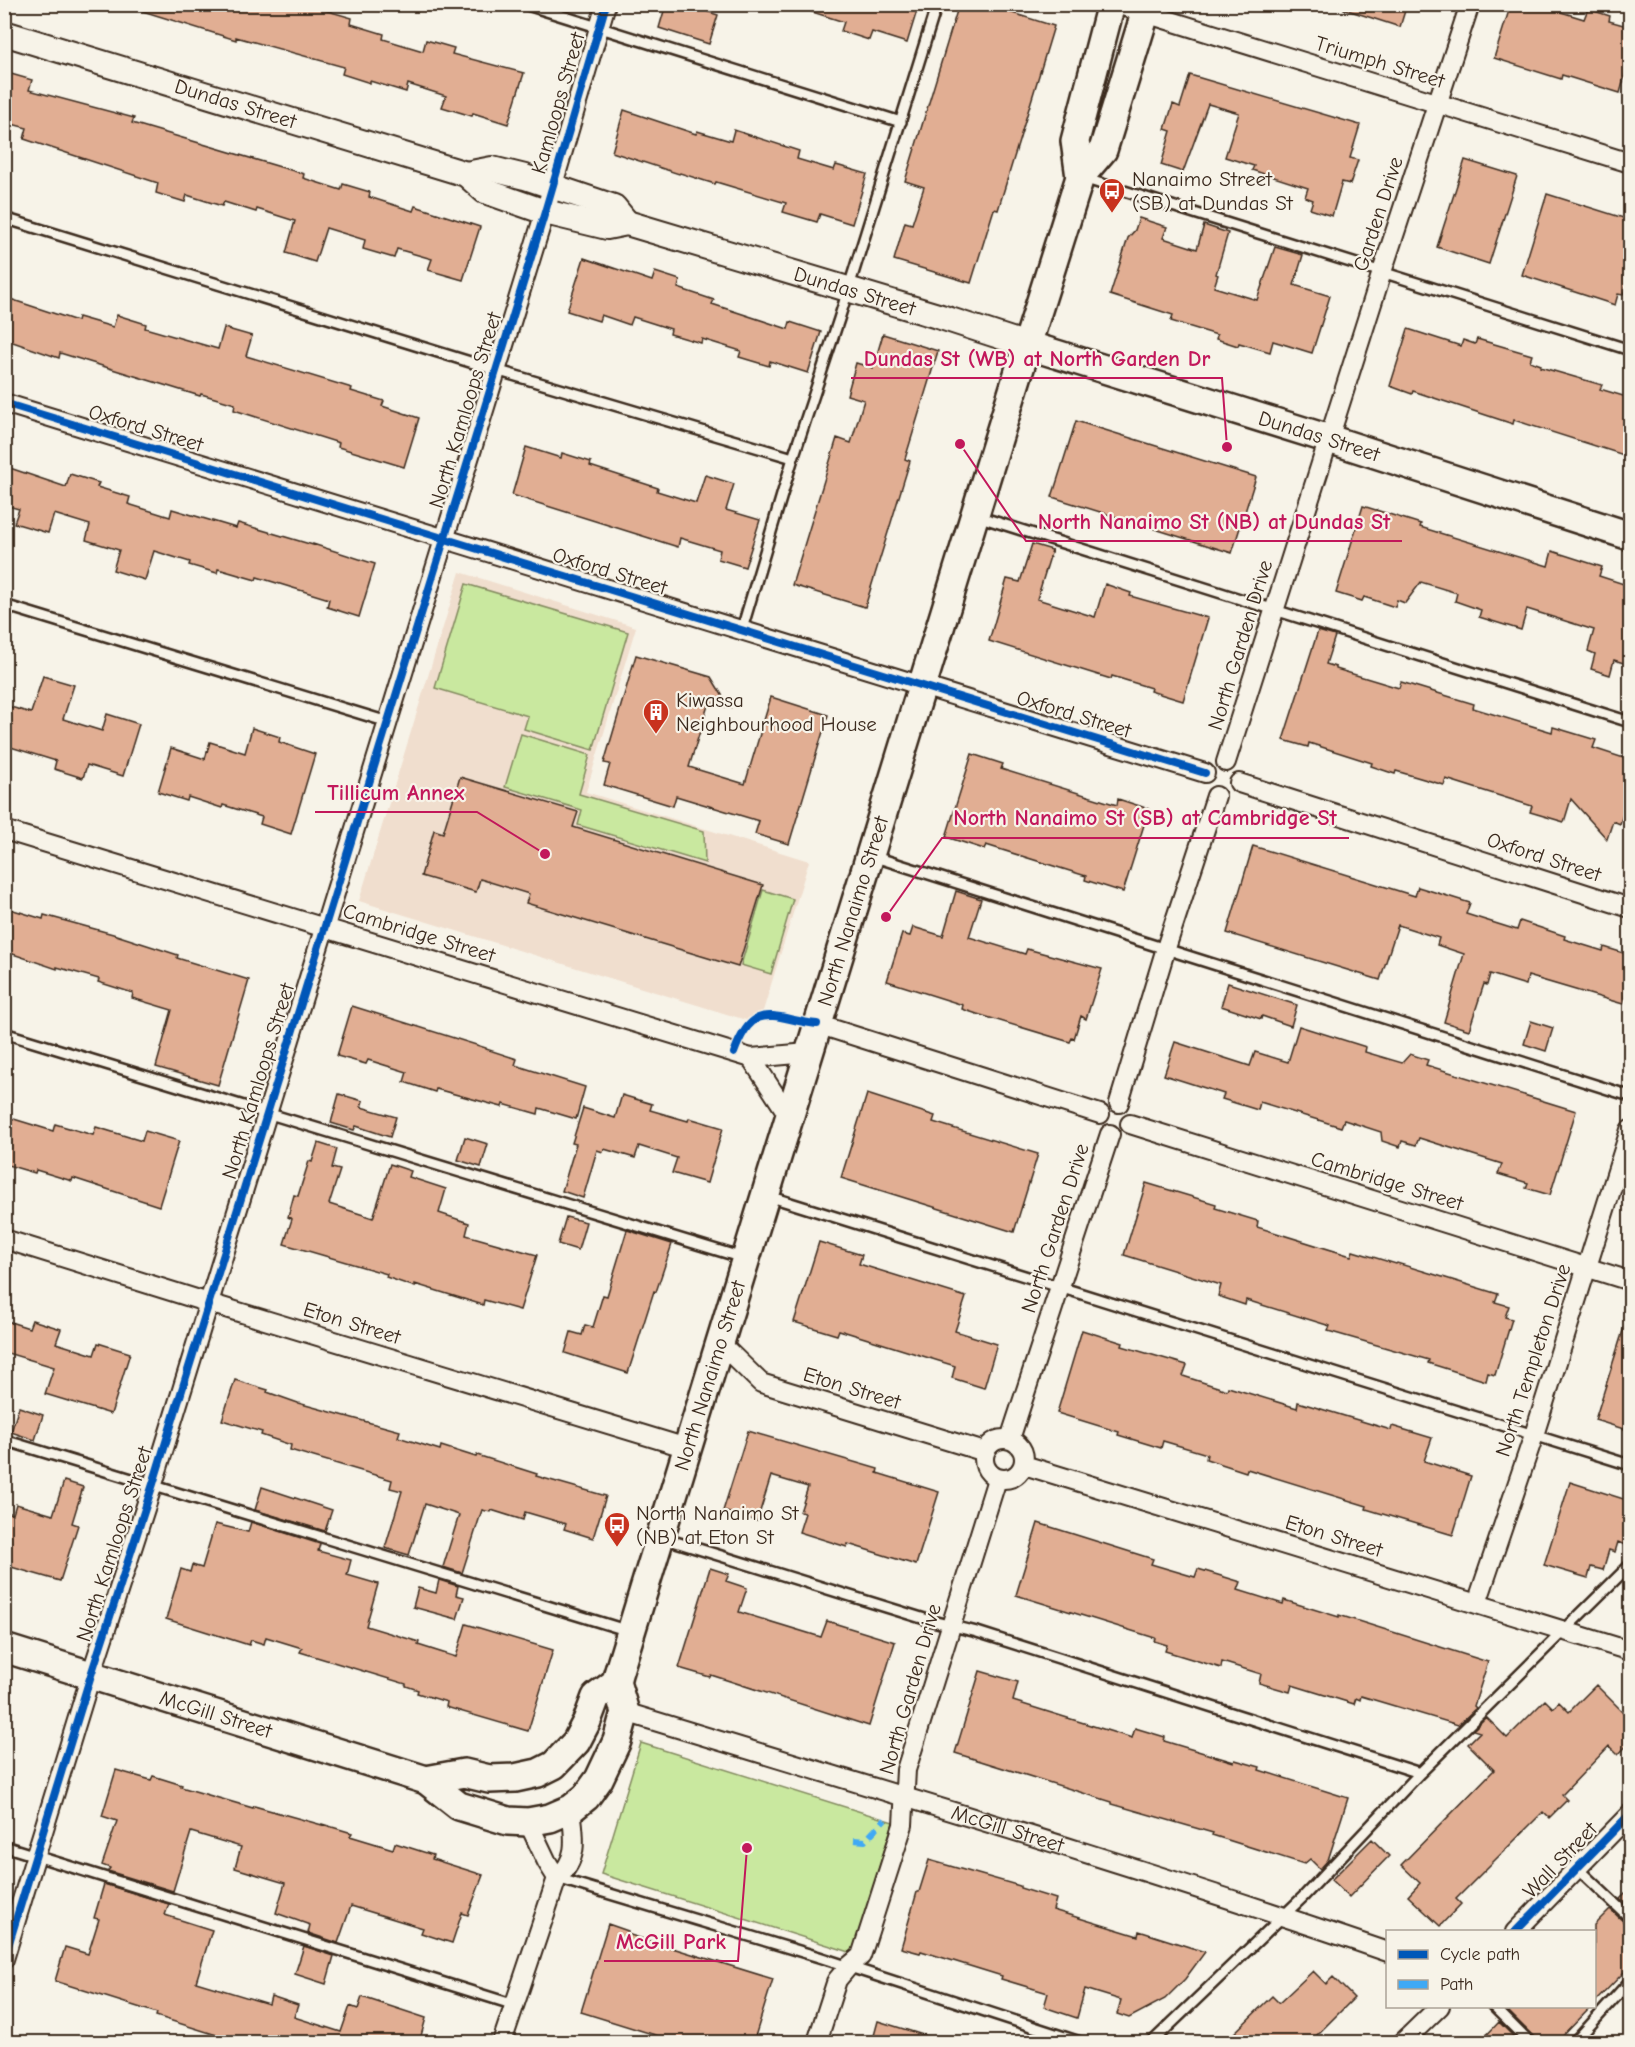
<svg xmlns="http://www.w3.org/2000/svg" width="1635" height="2047" viewBox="0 0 1635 2047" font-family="'Comic Neue',sans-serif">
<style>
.built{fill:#f0dece}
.green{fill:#c9e89f;stroke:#82895e;stroke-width:1.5}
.building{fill:#e1ae93;stroke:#3b2a1e;stroke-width:1.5}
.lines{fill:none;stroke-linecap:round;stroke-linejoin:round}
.service-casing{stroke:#3b2a1e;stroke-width:14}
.minor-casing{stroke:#3b2a1e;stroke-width:22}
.tertiary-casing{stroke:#3b2a1e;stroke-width:28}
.secondary-casing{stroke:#3b2a1e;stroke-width:32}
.service{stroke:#f7f3e8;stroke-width:9}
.minor{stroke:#f7f3e8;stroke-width:18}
.tertiary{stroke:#f7f3e8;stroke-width:24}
.secondary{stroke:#f7f3e8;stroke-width:27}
.quiet{stroke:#3fa9f5;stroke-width:6;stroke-dasharray:12 6;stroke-linecap:butt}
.cycleway-casing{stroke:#f7f3e8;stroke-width:11}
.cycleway{stroke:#0057b8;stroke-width:8}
.labels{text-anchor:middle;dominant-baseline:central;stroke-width:4.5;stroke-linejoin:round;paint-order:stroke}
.street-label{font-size:21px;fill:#3b2a1e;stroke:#f7f3e8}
.poi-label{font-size:21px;fill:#3b2a1e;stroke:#f7f3e8;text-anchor:start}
.leader{fill:none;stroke:#c2185b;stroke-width:2}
.callout-dot{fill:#c2185b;stroke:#f7f3e8;stroke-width:2}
.callout-label{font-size:22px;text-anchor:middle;font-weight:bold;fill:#c2185b;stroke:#f7f3e8;stroke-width:4.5;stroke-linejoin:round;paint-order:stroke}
</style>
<rect width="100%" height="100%" fill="#f7f3e8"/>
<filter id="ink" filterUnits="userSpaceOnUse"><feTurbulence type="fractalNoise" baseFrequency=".0167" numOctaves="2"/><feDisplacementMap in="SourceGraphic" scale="12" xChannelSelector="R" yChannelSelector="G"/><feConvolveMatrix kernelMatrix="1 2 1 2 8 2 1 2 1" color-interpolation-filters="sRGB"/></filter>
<g filter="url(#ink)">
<path class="built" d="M460 572 636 627 586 792 809 861 759 1024 359 901Z"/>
<path class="green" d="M466 584 628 632 593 750 524 729 528 716 435 688Z
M521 734 590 755 579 794 704 831 705 863 578 825 582 810 505 787Z
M763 890 793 899 771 974 741 965Z
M641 1743 893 1822 853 1953 601 1874Z"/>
<path class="building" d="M137 4H304L352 18 351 24 384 34 383 39 423 51 426 40 454 48 452 54 524 73 508 124 473 113 472 116 442 107 446 96 408 84 406 92 370 81V83L342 74 344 67 236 37V40L136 9Z
M666 4H684L718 15 709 44 659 28Z
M804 4H919L907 43 872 32 869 40 841 31 844 22 803 9Z
M959 4H983L1054 26 998 210 994 209 971 283 894 260 905 222 912 224 924 187 905 181Z
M1345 4H1407L1400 27 1344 9Z
M1511 4H1549L1548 8 1584 19 1588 9 1610 16 1609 21 1627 26 1625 31 1630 32V58L1620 93 1562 75 1561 79 1494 58Z
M4 72 32 80 29 90 134 118 132 123 304 174 303 178 341 190 343 184 370 192 369 197 413 211 415 206 480 227 463 280 428 270 432 259 397 249 394 258 363 249 365 240 326 228 315 262 286 253 295 221 257 209 256 212 224 202 222 206 187 195 185 202 156 193 158 183 24 139 27 128 4 122Z
M1190 75 1360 125 1350 158 1358 160 1350 184 1342 182 1332 216 1310 209 1313 200 1305 197 1308 188 1252 170 1254 166 1225 157 1239 113 1208 104 1183 172 1161 165 1171 131 1165 129 1173 104 1180 107Z
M624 110 696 134 697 131 731 141 734 130 799 151 797 159 834 170 836 165 867 174 852 224 820 214 817 222 783 212 786 203 716 182 715 184 680 173 679 174 612 152Z
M1465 160 1517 176 1489 264 1437 247Z
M1547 194 1630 220V287L1626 286 1623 295 1618 294 1615 305 1522 275Z
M1139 218 1167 227 1163 238 1197 249 1204 225 1228 233 1216 274 1218 275 1214 287 1257 300 1275 247 1303 255 1294 285 1330 296 1312 353 1273 341 1270 352 1239 343 1238 346 1216 339 1217 335 1171 321 1173 315 1110 295 1128 238 1135 230Z
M584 258 652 281 655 272 680 280 678 288 714 300 712 304 788 329 790 322 821 332 808 373 770 361 769 366 739 357 741 351 702 339 701 343 670 334 671 329 633 317 630 325 601 315 599 321 567 311Z
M4 297 77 321 78 317 113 327 117 315 146 324 145 328 218 349 224 328 252 336 246 356 352 388 351 391 384 401 382 406 419 418 404 467 338 447 339 443 234 410 235 404 201 394 200 396 60 353 59 358 4 339Z
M1408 329 1461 346 1463 340 1475 344 1477 339 1532 355 1530 361 1541 365 1540 367 1602 385 1600 389 1630 398V457L1514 420 1513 424 1413 391 1412 394 1390 386Z
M883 334 938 351 905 459 910 461 865 607 792 585 837 438 851 443 864 400 847 395 856 363 873 368Z
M1076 421 1256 477 1232 553 1052 497Z
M526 447 561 458 562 453 591 462 590 466 658 488 657 491 696 503 705 475 734 484 726 510 760 520 745 567 718 559 720 550 680 538 678 547 512 495Z
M4 466 66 487 70 474 99 483 97 487 130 497 128 504 170 517 172 509 236 528 238 523 313 545V544L375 564 359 617 327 607 329 599 257 577 256 580 218 569 217 573 189 565 190 562 154 551 145 580 113 570 119 550 86 540 90 525 54 514 48 533 14 523 19 509 4 505Z
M1363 506 1421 524 1420 527 1548 566 1552 551 1602 567 1599 576 1630 586V665L1614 660 1610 675 1591 669 1595 654 1588 651 1594 630 1527 609 1521 630 1479 617 1481 610 1455 601 1457 593 1421 582 1405 603 1397 600 1395 607 1364 597 1362 601 1336 593Z
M1032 544 1052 550 1037 599 1095 617 1105 584 1131 593 1130 596 1208 618 1183 701 1150 691 1151 688 1112 676 1111 679 989 641 1007 579 1020 582Z
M1318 631 1335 636 1326 664 1336 667V669L1399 688 1401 682 1474 704 1473 708 1552 732 1553 727 1596 740 1593 748 1630 760V817L1623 814 1620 824 1613 821 1607 839 1571 799 1564 822 1530 812 1532 806 1446 779 1444 785 1396 771 1395 774 1371 766 1372 763 1309 743 1308 747 1283 740Z
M636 655 711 677 730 708 709 702 689 767 745 784 771 697 828 715 789 844 755 834 759 821 676 796 673 806 604 785 610 764 604 763Z
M43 676 74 685 63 719 102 731 107 714 139 724 123 776 87 765 83 778 54 769 56 761 4 745V705L31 713Z
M252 728 280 737 279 742 315 754 291 834 260 824 262 817 223 805 222 808 188 797 187 801 158 792 171 748 205 759 210 742 245 753Z
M972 754 1003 764 1001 769 1117 805 1118 799 1149 809 1123 892 1085 880 1086 876 986 845 984 849 946 837Z
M460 777 578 812 573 827 763 885 738 967 526 903 529 894 480 879 476 892 421 876 434 830 443 833Z
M1253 846 1415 896 1418 887 1441 894 1470 903 1466 914 1517 930 1520 921 1565 936 1564 939 1603 951 1604 947 1630 955V979L1623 1004 1528 976 1526 985 1490 974 1487 985 1484 984 1469 1030 1444 1022 1464 954 1437 945 1439 938 1398 925 1380 980 1227 933Z
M956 891 981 899 969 937 1025 954 1027 949 1102 969 1086 1019 1081 1016 1074 1039 1072 1038 1070 1042 977 1014 962 1009 963 1005 887 981 902 934 910 936 913 927 943 936Z
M10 909 43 919 44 915 113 934 178 955 177 958 249 980 218 1085 156 1067 172 1010 132 998 133 993 98 982 99 979 57 967V969L4 951V928Z
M1228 983 1297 1005 1291 1026 1262 1016 1261 1019 1221 1006Z
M352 1006 486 1048V1049L517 1059 515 1065 585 1087 576 1119 539 1108 538 1114 503 1104 502 1107 436 1089 435 1092 404 1082 407 1072 368 1060 366 1064 337 1056Z
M1531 1021 1553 1028 1546 1051 1524 1044Z
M1299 1026 1366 1047 1365 1052 1402 1063 1410 1054 1428 1060 1426 1065 1576 1111 1550 1195 1526 1188 1528 1183 1498 1174 1502 1164 1419 1138 1416 1145 1402 1141 1400 1147 1382 1141 1381 1132 1344 1120 1341 1127 1260 1102 1258 1110 1222 1099 1224 1094 1164 1075 1175 1042 1250 1066 1255 1052 1288 1062Z
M339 1094 363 1101 361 1107 396 1117 390 1137 356 1126 354 1130 331 1123Z
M867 1094 935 1116 933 1122 1038 1154 1014 1232 841 1178Z
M622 1095 652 1104 650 1110 688 1121 689 1118 723 1128 707 1183 672 1173 677 1158 639 1146 635 1158 604 1149 603 1152 597 1150 583 1198 562 1191 576 1144 572 1143 583 1108 615 1118Z
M4 1116 53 1131 55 1124 93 1135 96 1127 142 1141 145 1131 179 1141 159 1206 73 1178 72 1181 36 1170 35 1173 4 1164Z
M465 1137 488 1144 481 1167 458 1160Z
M318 1143 337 1149 332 1168 340 1170 329 1204 373 1218 390 1164 411 1171 409 1177 446 1189 439 1213 469 1223 466 1235 537 1255 520 1310 484 1300 483 1305 415 1284V1287L386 1277 387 1274 284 1244 292 1219 288 1217 294 1195 298 1196 309 1161 312 1162Z
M1146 1183 1216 1204 1215 1208 1258 1221 1257 1227 1351 1256 1353 1251 1396 1264 1397 1263 1498 1294 1495 1302 1509 1306 1505 1317 1512 1319 1495 1375 1488 1373 1486 1381 1428 1363 1429 1360 1328 1331 1330 1326 1246 1300 1245 1305 1218 1296 1221 1285 1124 1255Z
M566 1217 586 1222 578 1250 558 1244Z
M627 1230 672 1244 656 1292 654 1291 628 1373 565 1353 571 1332 582 1335 585 1325 593 1327 603 1295 607 1296Z
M819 1242 862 1255 859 1264 966 1297 955 1331 997 1344 984 1388 952 1378 955 1366 839 1330 837 1335 794 1322Z
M4 1320 29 1328 32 1320 61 1329 56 1343 94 1355 98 1343 130 1353 111 1414 45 1394 54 1367 4 1352Z
M1626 1321 1630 1322V1431L1595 1420Z
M1082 1330 1123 1343 1122 1346 1187 1365 1183 1376 1227 1390 1228 1387 1297 1408 1298 1402 1391 1430 1392 1426 1432 1438 1424 1461 1471 1476 1453 1535 1366 1509 1367 1506 1247 1469 1246 1472 1206 1459 1207 1454 1163 1441 1161 1448 1118 1435 1119 1432 1057 1413Z
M235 1380 268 1390 267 1392 298 1403 400 1431 398 1437 440 1450 441 1446 476 1457 477 1455 537 1474 536 1476 606 1496 593 1538 564 1529 566 1524 525 1512 523 1520 491 1510 490 1512 482 1510 462 1573 443 1567 459 1515 425 1504 409 1555 385 1548 402 1491 390 1488 392 1480 290 1450 291 1445 261 1435 262 1432 222 1420Z
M19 1407 43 1415 35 1440 11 1432Z
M748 1431 878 1469 877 1473 939 1492 916 1565 848 1544 847 1547 799 1532 805 1513 800 1512 808 1487 771 1476 757 1521 723 1511Z
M64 1481 83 1487 72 1523 78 1525 60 1581 4 1565V1511L13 1514 16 1504 53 1515Z
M1570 1482 1630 1501V1527L1625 1545 1618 1542 1615 1552 1609 1550 1603 1570 1591 1567 1588 1578 1544 1565Z
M262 1487 332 1510 325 1531 255 1510Z
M251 1522 320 1544 318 1551 351 1560 347 1575 378 1584 366 1626 419 1642 418 1645 456 1657 466 1624 553 1650 528 1731 446 1707 447 1702 417 1693 418 1690 406 1686V1684L300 1652 302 1648 266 1637 264 1644 251 1640 249 1645 166 1619 181 1569 190 1572 192 1565 202 1568 215 1524 248 1532Z
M1038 1523 1153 1559 1151 1564 1195 1577 1198 1569 1241 1582 1238 1590 1283 1604 1284 1600 1339 1617V1615L1488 1662 1474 1706 1476 1708 1458 1725 1361 1696 1360 1700 1356 1698 1354 1704 1292 1685 1290 1692 1259 1683 1261 1674 1222 1662 1221 1668 1165 1651 1167 1645 1154 1641 1155 1638 1016 1595Z
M710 1568 729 1574 726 1581 747 1588 739 1612 821 1637 827 1621 895 1642 869 1726 711 1675 710 1677 679 1668Z
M439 1580 458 1586 456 1595 464 1597 457 1619 413 1607 418 1588 436 1593Z
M980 1671 1018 1682 1013 1701 1132 1738 1135 1728 1165 1737 1164 1741 1234 1762 1235 1760 1260 1767 1259 1770 1348 1798 1328 1860 1320 1869 1310 1859 1304 1864 1212 1835 1213 1833 1112 1804V1802L955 1753Z
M1596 1685 1630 1719V1742L1618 1755 1609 1746 1562 1795 1567 1800 1549 1818 1543 1812 1456 1899 1461 1904 1440 1926 1408 1896 1420 1883 1401 1865 1494 1770 1468 1744 1480 1732 1473 1730 1486 1717 1507 1738 1545 1700 1553 1708 1559 1702 1569 1712Z
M116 1770 151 1780 153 1776 182 1785 181 1787 253 1808 254 1806 322 1825V1824L352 1833 350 1836 393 1849 395 1843 433 1855 432 1859 483 1875 468 1915 462 1913 452 1943 421 1933 423 1928 351 1906 338 1943 308 1933 310 1925 276 1913 285 1883 235 1868 241 1847 191 1832 173 1891 108 1871 110 1868 102 1865 117 1821 102 1816Z
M1372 1839 1389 1856 1349 1897 1331 1880Z
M929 1860 1020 1886V1888L1056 1899 1053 1910 1138 1936 1139 1931 1205 1952 1185 1979 1165 1999 1129 2018 1117 2014 1121 2000 1085 1989 1077 2018 1044 2007 1048 1993 1001 1979 1002 1976 921 1951 920 1953 901 1948 917 1892H919Z
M104 1884 169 1904 165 1915 212 1930 196 1982 269 2004 271 1996 298 2005 294 2017 341 2032 350 2006 358 2009 362 1997 426 2018 419 2043H242L156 2016 157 2013 55 1981 65 1947 88 1954 99 1919 94 1918Z
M1630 1889V1909L1620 1899Z
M1610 1909 1625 1923 1630 1925V1966L1594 2003V1925Z
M608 1924 628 1931 627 1934 773 1979 753 2043H681L581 2012Z
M304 1946 334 1956 326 1984 295 1974Z
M1313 1971 1326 1984 1333 1977 1354 1998 1309 2043H1224L1272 1996 1279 2003Z
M1514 2007H1591L1556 2043H1536L1534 2037 1509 2012Z
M878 2021 933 2038 932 2043H872Z
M1499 2022 1520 2043H1479Z"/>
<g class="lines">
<g class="service-casing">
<path id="service" d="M524 4 901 122
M1083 178 1630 350
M4 218 496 370 793 458
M977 516 1630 722
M4 605 388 722
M742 629 793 458 839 319 937 4
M872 856 1630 1096
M4 1033 743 1258
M768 1196 1630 1465
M4 1440 629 1631
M663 1538 928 1620 977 1632 1420 1773
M4 1846 515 2005
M1577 1868 1630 1918
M557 1878 819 1957 1080 2042
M1493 2006 1529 2042
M1152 2042 1304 1896 1420 1773 1630 1565
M1575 2042 1630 1981"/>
</g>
<g class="minor-casing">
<g id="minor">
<path d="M1116 4 1630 163"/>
<path d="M4 403 1205 773"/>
<path d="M1226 762 1382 272 1470 4"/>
<path d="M1239 783 1630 908"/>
<path d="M4 830 751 1058 808 1053"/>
<path d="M817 1024 1100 1114"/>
<path d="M751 1058 789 1116"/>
<path d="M1119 1103 1166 948 1216 796"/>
<path d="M1130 1124 1630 1281"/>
<path d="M4 1239 209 1303 687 1448"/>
<path d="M720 1343 761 1383 985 1452"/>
<circle cx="1004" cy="1459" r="20"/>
<path d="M1010 1439 1110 1134"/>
<path d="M1024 1465 1630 1651"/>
<path d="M1477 1603 1534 1435 1630 1130"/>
<path id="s1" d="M625 1712C880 1790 1136 1865 1388 1952"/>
<path d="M528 1822 547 1862 557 1878"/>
<path d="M1515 1932 1630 1814"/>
<path d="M4 1959 91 1675 153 1484 545 212 606 4"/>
<path d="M502 2042 557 1878C580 1858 574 1836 571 1809"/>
<path d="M817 2042 837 1980 848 1967 861 1956 903 1825 906 1770 997 1479"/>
<path d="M1403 2042 1440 2006"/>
</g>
</g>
<g class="tertiary-casing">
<g id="tertiary">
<path id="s2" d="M4 33 466 174 485 191 545 212 607 227 627 223 941 317 1027 345"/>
<path d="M466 174 492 169 525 177 614 207 627 223"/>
</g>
</g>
<g class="secondary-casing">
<g id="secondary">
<path d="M1080 177 1075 141 1111 4"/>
<path id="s3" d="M1027 345 1329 439 1630 536"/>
<path id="s4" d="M4 1648 426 1780 459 1806 508 1821 528 1822 550 1818 571 1809 586 1797 599 1779 617 1741 625 1712 616 1682 618 1674 1027 345 1080 177 1103 150 1148 4"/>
<path d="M426 1780 464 1773 489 1779 515 1778 538 1773 554 1765 576 1742 587 1721 596 1697 616 1682"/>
</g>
</g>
<use href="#service" class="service"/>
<use href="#minor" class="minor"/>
<use href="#tertiary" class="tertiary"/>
<use href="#secondary" class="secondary"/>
<path class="quiet" d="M854 1840 865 1841 885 1819"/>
<g class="cycleway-casing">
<path id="cycleway" d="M4 403 1205 773
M734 1053C754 998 773 1019 817 1024
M1515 1932 1630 1814
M4 1959 91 1675 153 1484 545 212 606 4"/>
</g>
<use href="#cycleway" class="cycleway"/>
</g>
</g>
<defs>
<g id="bus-pin" transform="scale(1.35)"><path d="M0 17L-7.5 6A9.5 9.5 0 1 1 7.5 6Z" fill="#c8321e" stroke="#f7f3e8"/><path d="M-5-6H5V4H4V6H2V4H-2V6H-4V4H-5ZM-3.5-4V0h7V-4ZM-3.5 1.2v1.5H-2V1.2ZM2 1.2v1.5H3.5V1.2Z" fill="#fff"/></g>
<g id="building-pin" transform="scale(1.35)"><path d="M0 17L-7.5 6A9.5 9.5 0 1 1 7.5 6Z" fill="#c8321e" stroke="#f7f3e8"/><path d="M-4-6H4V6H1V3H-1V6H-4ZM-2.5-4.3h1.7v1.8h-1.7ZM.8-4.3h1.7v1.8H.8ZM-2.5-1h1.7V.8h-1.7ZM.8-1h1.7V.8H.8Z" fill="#fff"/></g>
</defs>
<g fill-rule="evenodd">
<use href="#bus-pin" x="1112" y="191"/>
<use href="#building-pin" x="656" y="712"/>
<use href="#bus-pin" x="617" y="1525"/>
</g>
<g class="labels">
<g class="street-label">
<text transform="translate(1380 62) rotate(17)">Triumph Street</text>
<text transform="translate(558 103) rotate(-74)">Kamloops Street</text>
<text stroke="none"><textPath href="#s2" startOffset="242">Dundas Street</textPath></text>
<text transform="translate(1378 214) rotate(-72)">Garden Drive</text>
<text stroke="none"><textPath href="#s2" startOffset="894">Dundas Street</textPath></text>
<text transform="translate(465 410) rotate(-73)">North Kamloops Street</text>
<text transform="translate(146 428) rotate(17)">Oxford Street</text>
<text stroke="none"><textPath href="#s3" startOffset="306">Dundas Street</textPath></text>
<text transform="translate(610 571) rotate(17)">Oxford Street</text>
<text transform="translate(1240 645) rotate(-73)">North Garden Drive</text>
<text transform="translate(1074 714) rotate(17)">Oxford Street</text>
<text transform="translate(1544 857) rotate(18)">Oxford Street</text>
<text stroke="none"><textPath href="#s4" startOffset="1552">North Nanaimo Street</textPath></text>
<text transform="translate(419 933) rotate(17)">Cambridge Street</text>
<text transform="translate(258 1081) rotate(-73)">North Kamloops Street</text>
<text transform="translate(1387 1181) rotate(17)">Cambridge Street</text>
<text transform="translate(1055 1228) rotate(-72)">North Garden Drive</text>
<text transform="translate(352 1323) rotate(17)">Eton Street</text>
<text transform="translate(1533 1360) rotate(-72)">North Templeton Drive</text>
<text stroke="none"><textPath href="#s4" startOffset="1066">North Nanaimo Street</textPath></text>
<text transform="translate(852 1388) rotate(17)">Eton Street</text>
<text transform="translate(1334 1536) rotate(17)">Eton Street</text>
<text transform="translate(114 1544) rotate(-72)">North Kamloops Street</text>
<text transform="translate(910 1689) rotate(-74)">North Garden Drive</text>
<text stroke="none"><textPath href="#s4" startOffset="222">McGill Street</textPath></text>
<text stroke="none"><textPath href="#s1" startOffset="400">McGill Street</textPath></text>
<text transform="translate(1560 1860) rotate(-46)">Wall Street</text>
</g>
<g class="poi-label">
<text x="1132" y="179">Nanaimo Street<tspan x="1132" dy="24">(SB) at Dundas St</tspan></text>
<text x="676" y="700">Kiwassa<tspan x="676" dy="24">Neighbourhood House</tspan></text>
<text x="636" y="1513">North Nanaimo St<tspan x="636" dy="24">(NB) at Eton St</tspan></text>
</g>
</g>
<path class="leader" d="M1227 447L1222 378H851M960 444L1026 541H1402M545 854L477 812H315M886 917L942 838H1349M747 1848L738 1961H604"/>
<g class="callout-dot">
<circle cx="1227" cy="447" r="6"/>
<circle cx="960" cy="444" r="6"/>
<circle cx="545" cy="854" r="6"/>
<circle cx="886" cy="917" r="6"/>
<circle cx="747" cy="1848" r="6"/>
</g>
<g class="callout-label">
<text x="1037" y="366">Dundas St (WB) at North Garden Dr</text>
<text x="1214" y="529">North Nanaimo St (NB) at Dundas St</text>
<text x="396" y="800">Tillicum Annex</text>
<text x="1145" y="825">North Nanaimo St (SB) at Cambridge St</text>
<text x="671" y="1949">McGill Park</text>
</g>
<rect width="1635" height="2047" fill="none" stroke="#f7f3e8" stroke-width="24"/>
<rect x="12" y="12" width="1611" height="2023" fill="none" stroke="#3b2a1e" stroke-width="2" filter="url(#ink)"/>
<rect x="1386" y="1930" width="210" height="78" fill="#f7f3e8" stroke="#aca397" stroke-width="1.5"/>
<rect x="1398" y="1950" width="30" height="9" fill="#0057b8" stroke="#aca397" stroke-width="1.5"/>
<text x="1440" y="1960" font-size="18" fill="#3b2a1e">Cycle path</text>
<rect x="1398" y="1980" width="30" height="9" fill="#3fa9f5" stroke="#aca397" stroke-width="1.5"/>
<text x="1440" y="1990" font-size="18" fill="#3b2a1e">Path</text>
</svg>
